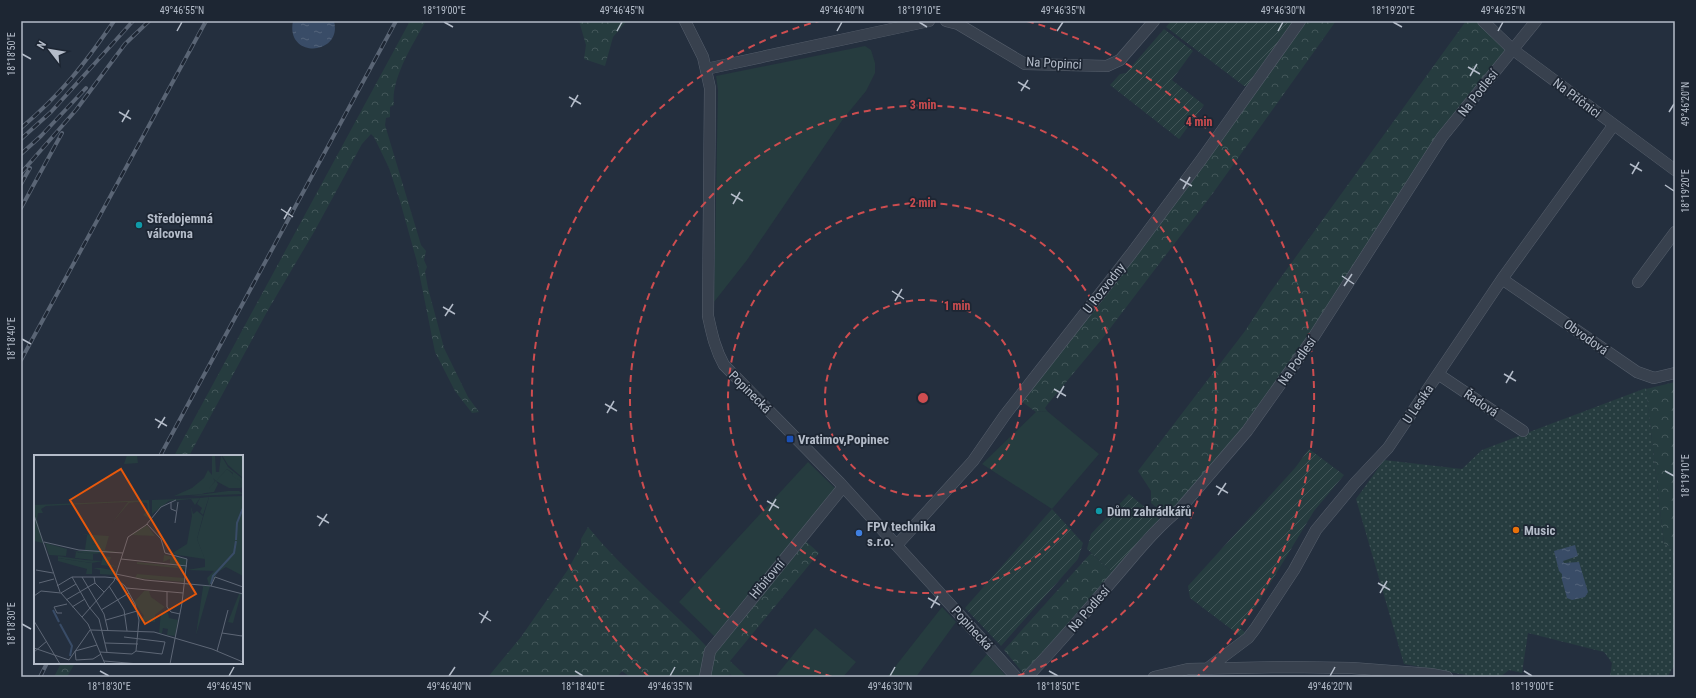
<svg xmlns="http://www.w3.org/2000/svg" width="1696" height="698" viewBox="0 0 1696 698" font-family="'Roboto Condensed',sans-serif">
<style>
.grass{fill:#263c3f}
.forest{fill:url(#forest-crowns)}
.park{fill:url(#park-dots)}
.garden{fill:url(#garden-furrows)}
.water{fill:url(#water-ripples)}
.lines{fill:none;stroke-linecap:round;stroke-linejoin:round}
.minor-casing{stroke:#565f6c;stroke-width:12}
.minor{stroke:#38414e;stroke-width:11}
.rail-casing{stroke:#5a6575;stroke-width:4}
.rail{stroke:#1d2633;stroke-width:2.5;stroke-dasharray:8;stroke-linecap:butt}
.ticks{fill:none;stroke:#b4bcc9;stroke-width:1.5}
.ring{fill:none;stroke:#ce4d50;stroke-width:2;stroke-dasharray:7 5}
.culture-dot{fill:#0f9aa8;stroke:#1d2633;stroke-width:1.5}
.transit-dot{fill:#1a4fb4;stroke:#1d2633;stroke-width:1.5}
.food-dot{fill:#e8710a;stroke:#1d2633;stroke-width:1.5}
.shop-dot{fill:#3f7fe0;stroke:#1d2633;stroke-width:1.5}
.labels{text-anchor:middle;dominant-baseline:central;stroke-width:3.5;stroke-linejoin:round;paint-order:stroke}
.street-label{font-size:13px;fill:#b4bcc9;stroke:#1d2633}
.poi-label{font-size:13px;font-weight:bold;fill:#b4bcc9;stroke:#1d2633;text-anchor:start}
.inset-river{fill:none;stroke:#394c67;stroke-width:2}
.inset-road{fill:none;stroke:#5e6776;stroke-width:1}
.view{fill:#e8590c;fill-opacity:0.15;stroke:#e8590c;stroke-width:2}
.inset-edge{fill:none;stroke:#b4bcc9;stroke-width:2}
.centre{fill:#ce4d50;stroke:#1d2633;stroke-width:2}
.ring-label{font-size:12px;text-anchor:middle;font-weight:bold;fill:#ce4d50;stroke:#1d2633;stroke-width:3.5;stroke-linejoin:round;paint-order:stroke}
.neatline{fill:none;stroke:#b4bcc9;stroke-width:1.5}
.ticks-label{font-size:10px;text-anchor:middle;fill:#b4bcc9}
</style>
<defs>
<pattern id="forest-crowns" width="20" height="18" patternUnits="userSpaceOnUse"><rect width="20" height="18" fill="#263c3f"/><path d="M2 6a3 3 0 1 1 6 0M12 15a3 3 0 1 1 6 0" fill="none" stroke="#435659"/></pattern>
<pattern id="park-dots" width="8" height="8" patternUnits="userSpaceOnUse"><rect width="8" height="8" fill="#263c3f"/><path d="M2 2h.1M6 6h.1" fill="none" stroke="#435659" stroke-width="1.8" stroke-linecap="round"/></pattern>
<pattern id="garden-furrows" width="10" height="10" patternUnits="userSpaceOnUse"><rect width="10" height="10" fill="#263c3f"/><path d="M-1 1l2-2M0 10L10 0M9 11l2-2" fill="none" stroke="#435659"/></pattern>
<pattern id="water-ripples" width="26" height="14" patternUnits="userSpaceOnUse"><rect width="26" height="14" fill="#394c67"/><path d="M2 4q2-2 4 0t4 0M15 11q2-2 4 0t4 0" fill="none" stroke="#53647b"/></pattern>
</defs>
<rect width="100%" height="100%" fill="#242f3e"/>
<path class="grass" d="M865 46 871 50 875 63V73L866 91 843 119 747 260 714 302 718 90 716 76Z
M1047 411 1099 454 1052 509 982 464 1036 412Z
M808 462 836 489 715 637 679 602Z
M942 607 956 622 916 677H887Z
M815 628 856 662 843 677H775Z
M987 654 1007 677H968Z"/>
<path class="forest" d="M410 21H426C414 42 390 80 394 105L390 107V117L386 118 385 125 421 245 426 251 424 260 427 267 425 272 428 288 444 348 468 397 479 412 472 413 455 391 435 352 417 262 400 201 389 168 374 137 371 134 362 144 314 232 268 310 189 456H174Z
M579 21H627L613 37 605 66 584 59 586 45Z
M1305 21H1336L1213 193 1102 339 1047 405 1045 408 1047 411 1036 412 1021 401Z
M1466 21H1478L1506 49 1247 425 1167 516 1151 503V491L1138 471 1245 331 1269 294Z
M1675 382V549L1664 544 1646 389Z
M588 527C624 571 669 607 708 648L802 538 819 553 730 661 747 677H733L730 674 728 677H630L622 671 617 677H488L521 637 567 571 581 546V539Z
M1091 553 1115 575 1024 674 1004 650Z
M61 663H75L67 677H54Z"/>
<path class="park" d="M1646 388 1664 544 1675 549V665L1667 677H1610L1612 663 1604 652 1528 633 1522 673 1509 670 1500 677H1477L1404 664 1356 499 1384 460 1462 469 1482 450Z"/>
<path class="garden" d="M1171 21H1296L1250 86H1244L1166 27Z
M1164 29 1193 51 1172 80 1204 105 1179 139 1110 85 1120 74 1126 73Z
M1309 449 1344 475 1314 511 1257 605 1240 628 1247 634 1243 638 1190 598 1188 586 1295 468Z
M1129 494 1161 521 1115 575 1087 549 1091 534Z
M1052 509 1083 543 1078 559 1001 646 965 608Z"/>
<path class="water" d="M293 21H334C343 56 285 59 293 21Z
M1575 545 1578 556 1563 561 1564 563 1579 562 1588 592 1585 597 1572 600 1567 598 1562 580V574L1559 571 1554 551Z"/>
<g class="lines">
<g class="minor-casing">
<path id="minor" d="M685 21 703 57 710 88 708 316C712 334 715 349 724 365L840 483 1016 677
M946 21 958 24 1025 64 1107 66 1120 60 1154 21
M1483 21 1512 49 1675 170
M706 69 929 21
M1502 279 1637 372 1654 378 1675 373
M1638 282 1675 232
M1438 374 1523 431
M897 545 973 461 1005 415 1131 254 1201 160 1300 21
M1208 668 1248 638 1255 629 1294 570 1316 530 1355 483 1388 448 1502 279 1613 126
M705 677 710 651 843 487
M1027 677C1059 644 1089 608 1119 573 1138 551 1157 527 1180 509L1247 431 1311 341 1442 137 1536 21
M1154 677 1188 669 1288 667 1352 668 1431 674 1447 677"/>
</g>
<use href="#minor" class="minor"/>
<g class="rail-casing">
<path id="rail" d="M21 128C61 94 84 65 114 21
M21 139 51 112 133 21
M21 154 41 136 86 88
M21 173 76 110 125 44 149 21
M21 184 30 168
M21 208 62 133
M21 360 206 21
M160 456 396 21
M40 677 47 663"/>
</g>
<use href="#rail" class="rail"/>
</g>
<path class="ticks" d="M444 22 453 27M919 22 927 27M1393 22 1402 27M177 31 182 22M617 31 622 22M837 31 842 22M1057 31 1063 22M1278 31 1283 22M1498 31 1503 22M22 54 31 59M1468 67 1480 74M1470 76 1477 64M1018 82 1030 89M1021 91 1028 80M569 97 581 104M571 107 578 95M119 112 131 119M1669 112 1674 104M122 122 129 110M1630 164 1642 171M1632 174 1639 162M1180 179 1192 186M1665 185 1674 191M1183 189 1190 177M731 194 743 201M733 204 740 192M281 209 293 217M284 219 291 207M1342 276 1354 284M1344 286 1352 274M892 291 904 299M895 301 902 289M443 307 455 314M445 316 453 304M22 339 31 344M1504 374 1516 381M1506 383 1513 371M1054 389 1066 396M1057 398 1064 386M605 404 617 411M607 413 614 401M155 419 167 426M158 428 165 417M1665 471 1674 476M1216 486 1228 493M1218 495 1226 483M767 501 779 508M769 511 776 499M317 516 329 523M319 526 327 514M1378 583 1390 590M1380 593 1387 581M928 598 940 605M931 608 938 596M479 613 491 621M481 623 488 611M22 624 31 629M100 671 109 676M575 671 583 676M1049 671 1058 676M1524 671 1532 676M229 676 234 667M449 676 455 667M670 676 675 667M890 676 895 667M1330 676 1335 667"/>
<g class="ring">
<circle cx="923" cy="398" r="98"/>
<circle cx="923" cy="398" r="195"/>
<path d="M832 677A293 293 0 1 1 1014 677"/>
<path d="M649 677A391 391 0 0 1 819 21M1027 21A391 391 0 0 1 1197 677"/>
</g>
<g class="culture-dot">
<circle cx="139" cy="225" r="4"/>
<circle cx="1099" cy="511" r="4"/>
</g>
<rect class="transit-dot" x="786" y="435" width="8" height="8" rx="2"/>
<circle class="food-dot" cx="1516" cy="530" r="4"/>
<circle class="shop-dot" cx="859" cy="533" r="4"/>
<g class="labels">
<g class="street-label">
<text transform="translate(1054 63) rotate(3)">Na Popinci</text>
<text transform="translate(1478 93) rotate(-52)">Na Podlesí</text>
<text transform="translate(1577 98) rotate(37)">Na Příčnici</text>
<text transform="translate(1104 288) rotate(-52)">U Rozvodny</text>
<text transform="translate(1586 337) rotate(35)">Obvodová</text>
<text transform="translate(1297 361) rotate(-55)">Na Podlesí</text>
<text transform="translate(750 392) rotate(45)">Popinecká</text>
<text transform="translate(1481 403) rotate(34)">Řadová</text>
<text transform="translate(1418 404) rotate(-56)">U Lesíka</text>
<text transform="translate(767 579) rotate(-50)">Hřbitovní</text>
<text transform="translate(1089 609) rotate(-49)">Na Podlesí</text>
<text transform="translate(972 628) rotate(48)">Popinecká</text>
</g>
<g class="poi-label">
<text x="147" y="218">Středojemná<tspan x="147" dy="15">válcovna</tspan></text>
<text x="798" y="439">Vratimov,Popinec</text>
<text x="1107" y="511">Dům zahrádkářů</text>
<text x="867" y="526">FPV technika<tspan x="867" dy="15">s.r.o.</tspan></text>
<text x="1524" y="530">Music</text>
</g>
</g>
<g transform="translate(34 455)">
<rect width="209" height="209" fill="#242f3e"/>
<path d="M193 14 207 26 206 33H195L182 26 184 29 180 37 172 38 171 37ZM175 42 169 60 166 57 168 53 163 49 166 43ZM157 51 159 59 163 56 169 61 163 84 171 104 137 99 153 89 158 61ZM113 70 121 81 97 80ZM42 97 59 99V105L41 103ZM69 101 77 102 75 109 84 112 67 110ZM24 103 58 108V119H52L53 114 24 106ZM59 113H67L83 116 81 120 66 119V115ZM168 131H176L162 180 169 132ZM127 158H134L135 163 144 165 141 181 133 180 134 174 129 173 128 178H125Z" fill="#263c3f"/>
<path d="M93 0H103L104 8 90 9ZM178 0H181L182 17H185L187 0 194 12 209 24V32L206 33 207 26 198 21 199 18 193 14 182 26 179 23 181 26 172 38H168L171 39 140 41 158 33 170 23 174 15 178 20ZM188 0H209V23L194 10ZM194 36H205L209 39 157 41ZM209 41V121L192 112 184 117 176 130H175L173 123 180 116 153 115 171 112V105L163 84 175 42ZM166 43 161 50 157 44 135 46 118 59V45ZM115 45 116 64 109 60 114 55 113 48 102 47 95 48 78 68 94 47 12 51 7 54 9 58H4L3 64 9 88 0 86V50ZM47 79 75 81 71 95 83 97H71L70 101V98L55 99 39 96H65V90L58 89 53 80ZM24 101 51 105 69 106 58 108 24 103ZM103 107 152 112V114L103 109ZM103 119 150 123V127L101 123ZM205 139H207L199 168 194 167Z" fill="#263c3f"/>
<path d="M11 88 33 94 32 101 15 100Z" fill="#263c3f"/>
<path d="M110 136H115L117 142 131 152 121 160V167L106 166 110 161 100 147Z" fill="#263c3f"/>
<path d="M53 80 59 81 58 89 66 90 65 96 51 95ZM130 100 153 104 152 111 136 109V104L129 107Z" fill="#263c3f"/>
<path class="inset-river" d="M202 85 203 68 209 53M177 129 179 121 200 98 202 86M19 155 25 167M26 169 38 191 36 201"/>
<path class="inset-road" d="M137 47V54L142 56M0 60 26 137M141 68 144 47M113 69 127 84 131 98 153 104 148 148 136 209M10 87 45 95 89 98M87 104 153 111M2 115 19 118M82 119 111 125 177 131 209 139M38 122 55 152M48 122 70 159 74 176M60 122 61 128 70 137M5 128 20 124M23 131 38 122H71L81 123 91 131 101 149 105 165 102 196 98 199 66 197M75 131 90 155 93 176M177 131 181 122 209 132M92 133 149 138M133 137V152L137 157 146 159M27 138 42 129M0 141 7 136 27 138 54 169 71 209M32 145 61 128M38 152 51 144M55 152 65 164 73 197M67 155 95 138M28 158H23L20 152 33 149M48 162 80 126 94 82 112 70 127 52 142 45M72 165 103 156M0 166 26 209M57 175 120 177 178 194 209 207M188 178 194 155M90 182 131 187 128 199 102 196M71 188 104 189M63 190 41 196 42 205 59 204 67 199M0 193 35 205 56 175M183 196 188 178 208 181 209 178M0 197 13 186M70 206 105 209"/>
<path class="view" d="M87 14 162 139 111 169 36 45Z"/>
<rect width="209" height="209" class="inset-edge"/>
</g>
<circle cx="923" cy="398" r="6" class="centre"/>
<g class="ring-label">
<text x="923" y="109">3 min</text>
<text x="1199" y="126">4 min</text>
<text x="923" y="207">2 min</text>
<text x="957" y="310">1 min</text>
</g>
<rect width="1696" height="698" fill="none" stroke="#1d2633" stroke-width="44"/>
<g transform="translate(50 50) rotate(301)" stroke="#1d2633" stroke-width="3" paint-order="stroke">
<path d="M0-3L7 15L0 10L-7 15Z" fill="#b4bcc9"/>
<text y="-6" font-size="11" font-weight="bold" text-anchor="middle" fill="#b4bcc9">N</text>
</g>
<rect x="22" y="22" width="1652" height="654" class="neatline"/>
<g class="ticks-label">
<text x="182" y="14">49°46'55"N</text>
<text x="444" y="14">18°19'00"E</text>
<text x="622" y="14">49°46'45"N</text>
<text x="842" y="14">49°46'40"N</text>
<text x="919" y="14">18°19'10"E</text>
<text x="1063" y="14">49°46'35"N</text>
<text x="1283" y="14">49°46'30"N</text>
<text x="1393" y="14">18°19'20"E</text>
<text x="1503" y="14">49°46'25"N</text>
<text transform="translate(11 54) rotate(-90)" y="4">18°18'50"E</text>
<text transform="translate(1685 104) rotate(-90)" y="4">49°46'20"N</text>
<text transform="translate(1685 191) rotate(-90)" y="4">18°19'20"E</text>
<text transform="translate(11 339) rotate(-90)" y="4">18°18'40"E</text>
<text transform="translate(1685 476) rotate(-90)" y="4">18°19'10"E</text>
<text transform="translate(11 624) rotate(-90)" y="4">18°18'30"E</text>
<text x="109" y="690">18°18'30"E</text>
<text x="229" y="690">49°46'45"N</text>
<text x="449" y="690">49°46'40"N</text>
<text x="583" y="690">18°18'40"E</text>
<text x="670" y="690">49°46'35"N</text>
<text x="890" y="690">49°46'30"N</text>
<text x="1058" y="690">18°18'50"E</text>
<text x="1330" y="690">49°46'20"N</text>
<text x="1532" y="690">18°19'00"E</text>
</g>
</svg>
